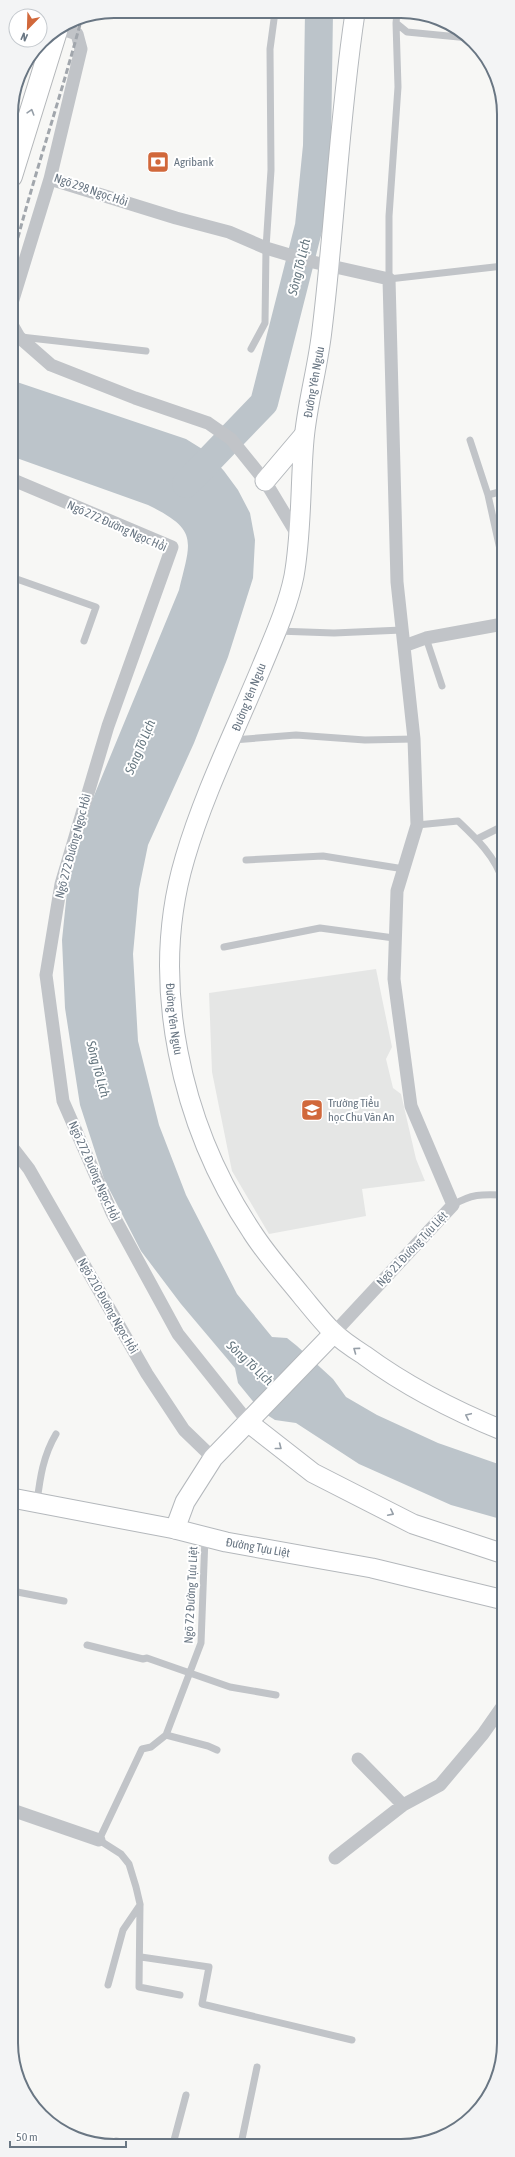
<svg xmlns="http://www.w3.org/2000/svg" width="515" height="2157" viewBox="0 0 515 2157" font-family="'Asap Condensed',sans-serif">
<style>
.built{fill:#e5e6e5}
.water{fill:#bcc4ca}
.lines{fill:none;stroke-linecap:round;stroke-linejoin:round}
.river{stroke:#bcc4ca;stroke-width:28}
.secondary-casing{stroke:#b4b8bc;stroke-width:21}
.highway-casing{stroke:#b4b7ba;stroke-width:24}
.lane{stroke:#c1c4c8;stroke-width:7}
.street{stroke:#c1c4c8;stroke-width:13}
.secondary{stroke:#fff;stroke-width:19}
.highway{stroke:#fff;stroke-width:22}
.rail{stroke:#a1a6ac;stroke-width:3;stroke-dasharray:6 3;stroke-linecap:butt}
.oneway{stroke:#969fa8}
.labels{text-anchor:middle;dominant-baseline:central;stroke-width:4;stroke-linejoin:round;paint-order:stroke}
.poi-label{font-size:12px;fill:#697683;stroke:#fff;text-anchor:start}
.street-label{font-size:12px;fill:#697683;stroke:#fff}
.water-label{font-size:13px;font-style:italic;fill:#65767f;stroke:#fff}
.rim{fill:none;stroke:#697683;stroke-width:2}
</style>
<rect width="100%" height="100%" fill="#f7f7f5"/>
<path class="built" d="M376 969 392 1047 386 1059 393 1088 401 1094 416 1159 425 1181 362 1189 366 1216 269 1234 232 1171 212 1072 209 993Z"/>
<path class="water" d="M11 380 186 439 207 452 224 471 238 490 250 513 255 540 253 578 228 657 194 743 148 845 139 889 133 954 138 1041 159 1125 186 1195 237 1294 272 1337 287 1338 297 1346 333 1379 346 1397 377 1415 438 1443 504 1466V1520L451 1505 359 1464 296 1423 275 1420 261 1411 238 1383 235 1368 181 1304 141 1251 104 1179 80 1105 65 1008 62 940 69 872 84 820 179 590C191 540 199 530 148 505L11 456Z"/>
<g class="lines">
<path class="river" d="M186 484 264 403 309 226 317 146 319 12"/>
<g class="secondary-casing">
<g id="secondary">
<path id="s1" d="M355 13C339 118 335 224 322 330 318 367 307 404 304 440 300 485 302 531 294 576 288 606 274 637 262 666 236 729 204 793 185 858 148 982 181 1126 252 1232 266 1254 284 1274 301 1295 311 1307 321 1320 332 1331 341 1340 353 1348 364 1355 406 1386 455 1411 504 1431"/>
<path d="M265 481 304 435"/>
<path d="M249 1423 313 1473 413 1524 504 1554"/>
<path id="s2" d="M12 1498 175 1529 226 1542 372 1568 504 1600"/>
<path d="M175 1529 185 1502 213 1458 334 1333"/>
</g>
</g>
<g class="highway-casing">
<path id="highway" d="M11 176 56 31"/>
</g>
<path class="lane" d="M397 13 396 23 407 32 469 38
M396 23 398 87 389 216V279L503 266
M21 337 146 351
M251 349 265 323 266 248 271 170 270 49 275 12
M470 440 488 495 503 563
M488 495 503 491
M11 577 96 607 84 641
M277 631 334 633 402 630
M426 638 442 686
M233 740 296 735 365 740 414 739
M417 825 458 821C476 838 496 857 503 882
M477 839 503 826
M246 860 323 856 404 869
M224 947 320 928 394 938
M453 1205C471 1194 482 1194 502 1195
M37 1502C40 1478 43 1456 56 1434
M12 1591 64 1601
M87 1645 143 1659 147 1658 230 1687 276 1695
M166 1735 208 1746 217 1750
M141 1957 209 1967 202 2004 352 2040
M108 1985 123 1930 140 1905
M180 1995 139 1987 140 1904 136 1887 129 1864 121 1854 99 1840 142 1749 151 1747 166 1735 201 1643 205 1537
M115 2144 116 2141 133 2144
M173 2144 186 2095
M241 2144 257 2067"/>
<path class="street" d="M60 28 77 34 81 49 50 179 176 218 229 232 266 248 313 262 389 279 397 582 414 739 417 825 397 891 394 979 411 1106 453 1205 334 1333
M11 306 50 179
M11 323 19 337 51 365 135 398 208 423 231 439 265 481 298 536
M11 479 172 547 108 726 61 884 46 975 63 1101 112 1213 178 1334 249 1423
M404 646 426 638 503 624
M12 1147 29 1169 147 1374 184 1430 213 1458
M358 1759 403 1805
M12 1810 99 1840
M335 1858 403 1805 440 1785 483 1734 504 1704"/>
<use href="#secondary" class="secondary"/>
<use href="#highway" class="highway"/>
<path class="rail" d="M11 264C32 181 60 100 82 17"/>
</g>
<defs><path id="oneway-chevron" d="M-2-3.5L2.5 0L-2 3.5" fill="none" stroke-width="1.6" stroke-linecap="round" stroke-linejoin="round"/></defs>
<g class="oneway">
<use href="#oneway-chevron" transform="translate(31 112) rotate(-73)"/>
<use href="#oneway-chevron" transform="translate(356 1350) rotate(-144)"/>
<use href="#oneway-chevron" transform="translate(468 1416) rotate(-155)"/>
<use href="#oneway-chevron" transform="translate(279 1447) rotate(38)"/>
<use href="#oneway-chevron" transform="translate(391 1513) rotate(27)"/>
</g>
<defs>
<g id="bank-square" transform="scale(1.15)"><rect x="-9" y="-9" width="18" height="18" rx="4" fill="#d1683b" stroke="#fff"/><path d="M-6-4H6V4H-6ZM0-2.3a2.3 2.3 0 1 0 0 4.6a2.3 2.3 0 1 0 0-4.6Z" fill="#fff"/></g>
<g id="school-square" transform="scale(1.15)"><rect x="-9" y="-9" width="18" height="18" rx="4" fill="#d1683b" stroke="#fff"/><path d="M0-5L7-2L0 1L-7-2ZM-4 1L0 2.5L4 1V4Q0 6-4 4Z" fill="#fff"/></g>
</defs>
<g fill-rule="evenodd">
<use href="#bank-square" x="158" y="162"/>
<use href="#school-square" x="312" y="1110"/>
</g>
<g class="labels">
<g class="poi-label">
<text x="174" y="162">Agribank</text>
<text x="328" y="1103">Trường Tiểu<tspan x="328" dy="14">học Chu Văn An</tspan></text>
</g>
<g class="street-label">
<text transform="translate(91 190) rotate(19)">Ngõ 298 Ngọc Hồi</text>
<text transform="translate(314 382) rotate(-80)">Đường Yên Ngưu</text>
<text transform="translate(117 526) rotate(24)">Ngõ 272 Đường Ngọc Hồi</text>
<text transform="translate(249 697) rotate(-68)">Đường Yên Ngưu</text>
<text transform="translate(73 846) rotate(-75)">Ngõ 272 Đường Ngọc Hồi</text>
<text stroke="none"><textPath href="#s1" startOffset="1032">Đường Yên Ngưu</textPath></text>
<text transform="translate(94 1171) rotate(66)">Ngõ 272 Đường Ngọc Hồi</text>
<text transform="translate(412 1249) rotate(-47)">Ngõ 21 Đường Tựu Liệt</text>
<text transform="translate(108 1306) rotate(60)">Ngõ 210 Đường Ngọc Hồi</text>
<text stroke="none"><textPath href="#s2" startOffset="251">Đường Tựu Liệt</textPath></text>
<text transform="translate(191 1595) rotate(-87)">Ngõ 72 Đường Tựu Liệt</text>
</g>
<g class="water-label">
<text transform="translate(299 267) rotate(-76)">Sông Tô Lịch</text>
<text transform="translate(140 747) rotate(-67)">Sông Tô Lịch</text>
<text transform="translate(98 1069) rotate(75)">Sông Tô Lịch</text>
<text transform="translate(250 1363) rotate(43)">Sông Tô Lịch</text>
</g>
</g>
<path d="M0 0H515V2157H0ZM114 18H401A96 96 0 0 1 497 114V2043A96 96 0 0 1 401 2139H114A96 96 0 0 1 18 2043V114A96 96 0 0 1 114 18Z" fill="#f3f4f5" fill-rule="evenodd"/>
<path class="rim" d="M114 18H401A96 96 0 0 1 497 114V2043A96 96 0 0 1 401 2139H114A96 96 0 0 1 18 2043V114A96 96 0 0 1 114 18Z"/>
<g transform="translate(28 28) rotate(203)"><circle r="19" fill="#ffffff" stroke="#c3c8cd"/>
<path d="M0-3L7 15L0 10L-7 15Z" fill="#d1683b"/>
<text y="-6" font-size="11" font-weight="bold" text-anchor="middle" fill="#697683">N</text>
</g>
<path d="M10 2141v6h116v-6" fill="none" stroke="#697683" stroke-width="2"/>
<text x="16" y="2141" font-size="12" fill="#697683" stroke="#ffffff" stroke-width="3" paint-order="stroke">50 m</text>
</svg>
